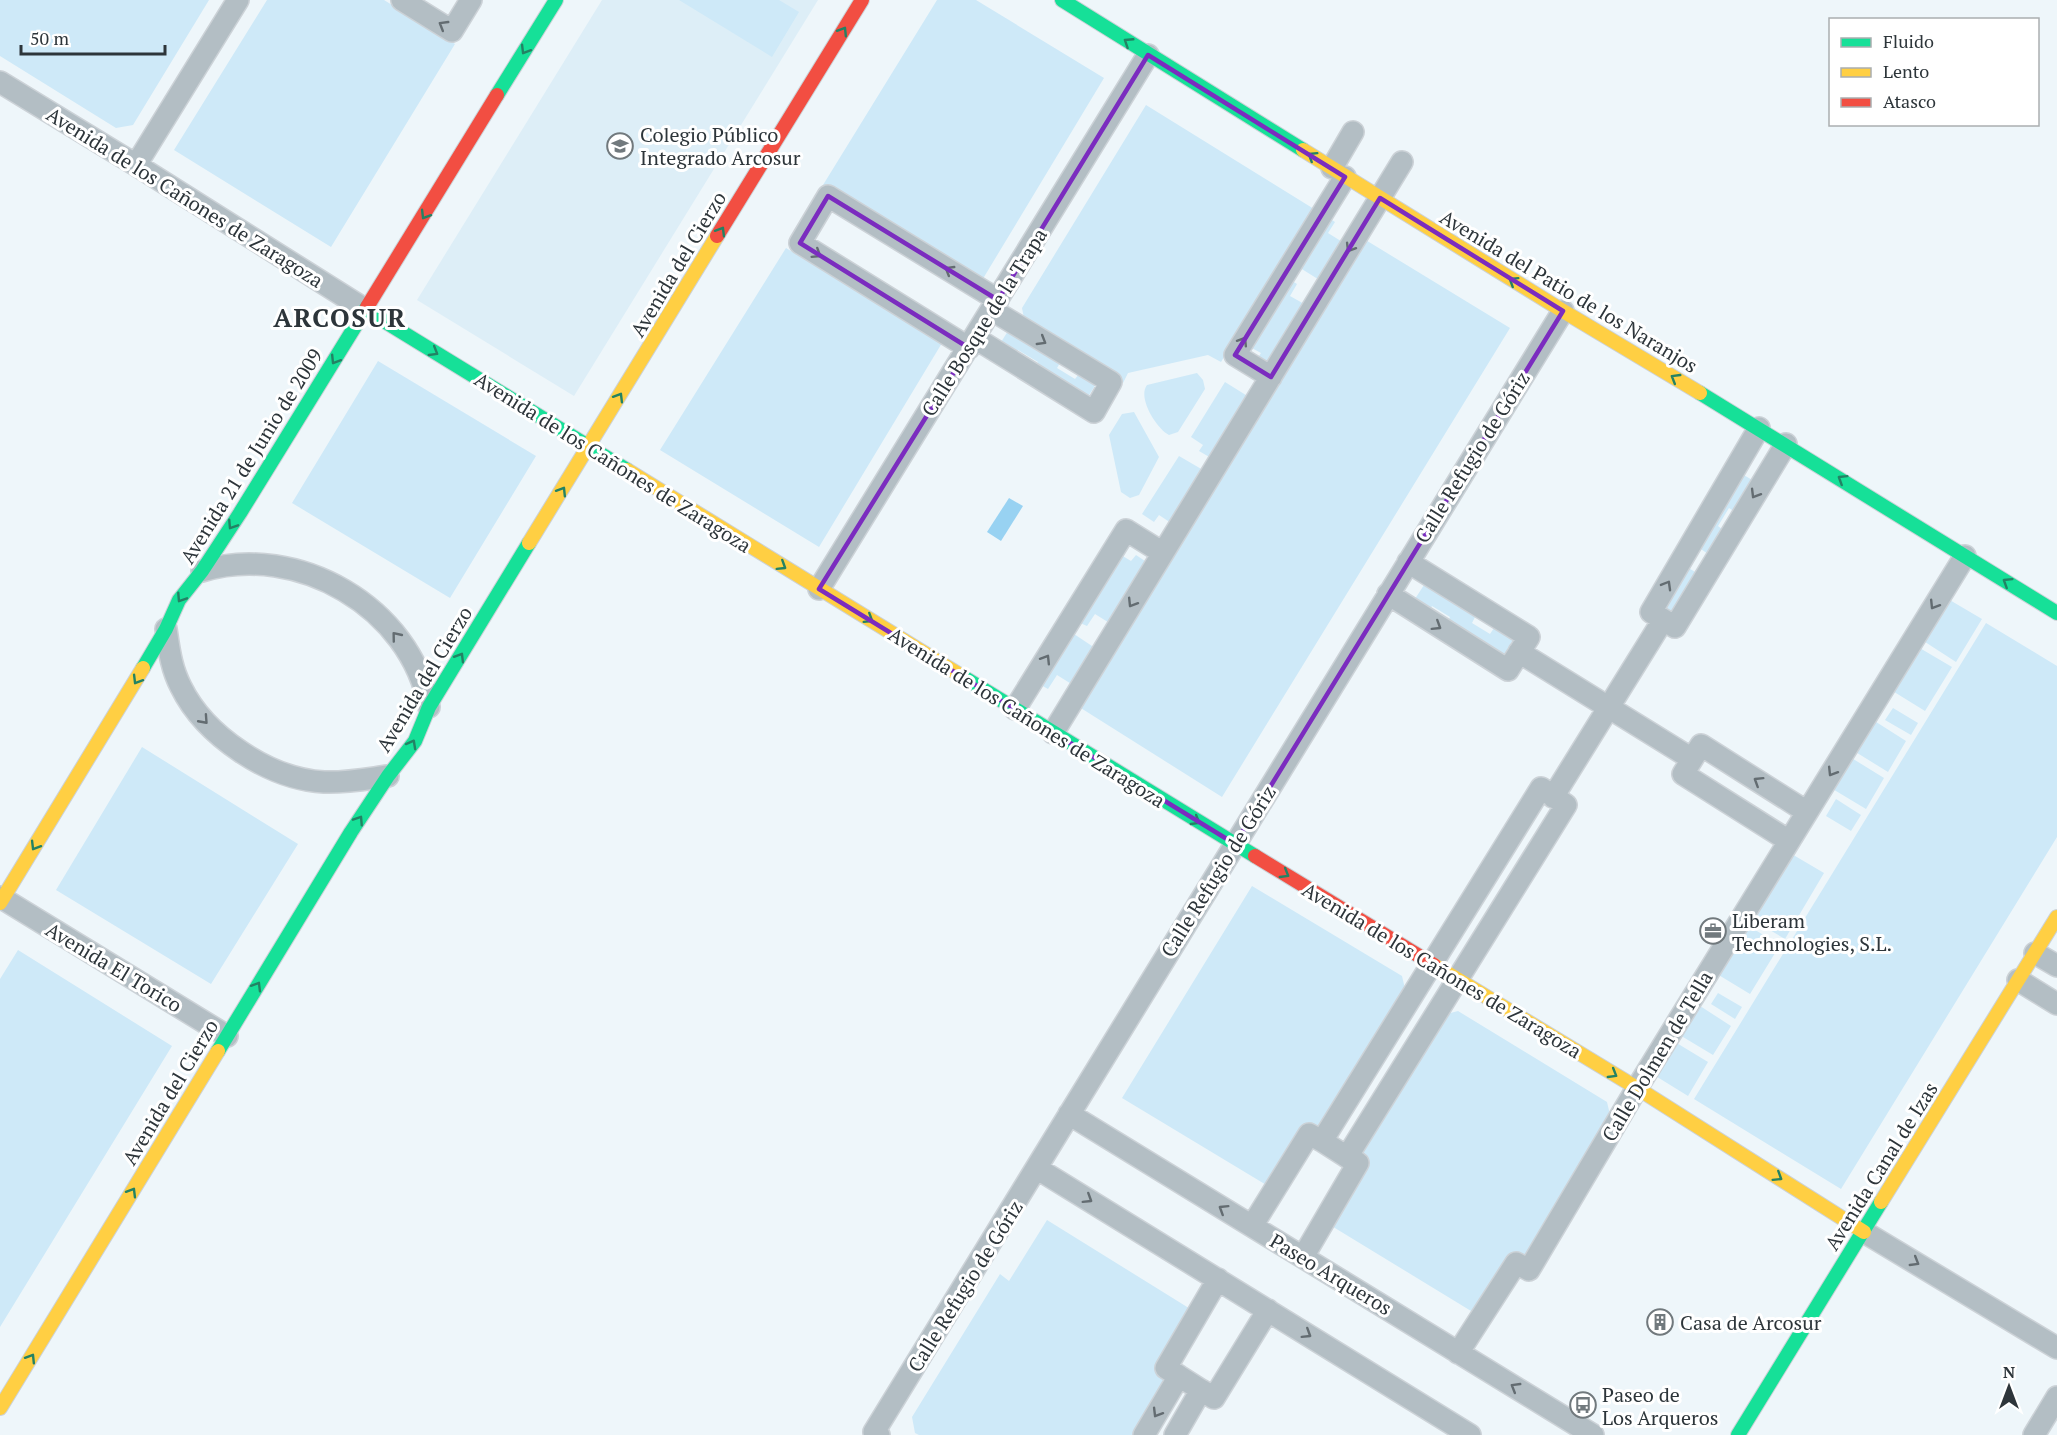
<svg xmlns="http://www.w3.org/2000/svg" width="2057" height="1435" viewBox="0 0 2057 1435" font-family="'PT Serif',serif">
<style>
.built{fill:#ddeef7}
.green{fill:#cee9f8}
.water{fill:#98d2f2}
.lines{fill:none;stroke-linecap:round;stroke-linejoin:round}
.street-casing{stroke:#ccd2d7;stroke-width:24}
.fast-casing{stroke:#ccd2d7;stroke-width:16}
.slow-casing{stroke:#ccd2d7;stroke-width:16}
.jam-casing{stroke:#ccd2d7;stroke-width:16}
.street{stroke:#b3bec4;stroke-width:21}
.fast{stroke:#16e098;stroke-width:14}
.slow{stroke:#ffcf43;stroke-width:14}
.jam{stroke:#f24e42;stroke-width:14}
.oneway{stroke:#636c71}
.oneway2{stroke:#238264}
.marked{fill:none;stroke:#7b2cbf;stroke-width:4.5;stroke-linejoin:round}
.labels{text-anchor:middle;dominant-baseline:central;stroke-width:6;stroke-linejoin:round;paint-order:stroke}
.poi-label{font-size:20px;fill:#2d353a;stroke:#fff;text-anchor:start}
.street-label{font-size:20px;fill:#2d353a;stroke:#fff}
.district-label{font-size:26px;font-weight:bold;letter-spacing:1.5px;fill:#2d353a;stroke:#fff}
</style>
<rect width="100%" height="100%" fill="#eef6fa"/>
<path class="built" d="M602 0H818L574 396 417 300Z"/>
<path class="green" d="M0 0H209L133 125 116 128 0 56Z
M267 0H384L455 44 331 247 174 150Z
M679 0H779L799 12 772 57Z
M937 0H976L1104 78 981 282 823 185Z
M1146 105 1314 209 1221 362 1208 355 1128 373 1123 383 1025 323 1022 308Z
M1327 217 1335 222 1328 233 1344 243 1321 281 1297 266Z
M1364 239 1510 328 1222 797 1076 705Z
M786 248 942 343 819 547 660 450Z
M1289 279 1297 284 1290 296 1306 305 1269 366 1257 359 1261 353 1248 346Z
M1008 331 1060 363 1057 368 1075 379 1079 374 1096 384 1086 400 1034 368 1038 362 1018 350 1014 357 998 347Z
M378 361 536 456 450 598 292 503Z
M1197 373 1203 380 1205 389 1178 432 1169 435C1157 429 1137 398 1147 385Z
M1225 382 1249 397 1211 458 1199 451 1203 445 1191 437Z
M1134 412 1159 457 1139 495 1130 498 1121 492 1109 435 1122 414Z
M1179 456 1203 470 1171 523 1159 515 1154 522 1142 514Z
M1742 474 1754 481 1735 512 1729 508 1718 526 1723 530 1708 554 1698 547Z
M1121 555 1131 561 1136 555 1148 563 1111 624 1095 614 1087 626 1078 622Z
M1685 566 1697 573 1671 614 1660 607Z
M1424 585 1475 617 1472 623 1490 634 1494 628 1513 640 1502 658 1447 624 1450 617 1432 606 1429 612 1413 602Z
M1948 599 1982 619 1956 662 1922 640Z
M1986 623 2057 666V837L1841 1189 1694 1099Z
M1071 632 1095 648 1073 685 1057 675 1048 689 1039 684Z
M1918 647 1952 667 1925 711 1891 690Z
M1893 708 1918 723 1911 735 1885 720Z
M1873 720 1906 741 1888 772 1854 751Z
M142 747 298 844 211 984 56 890Z
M1850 757 1884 778 1866 809 1831 788Z
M1836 799 1861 815 1851 831 1826 816Z
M1790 853 1824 873 1785 939 1751 919Z
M1252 886 1402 976 1406 993 1319 1133 1268 1186 1122 1098Z
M1747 925 1780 945 1750 994 1717 974Z
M18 950 172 1046 0 1327V979Z
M1718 993 1742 1007 1735 1019 1711 1004Z
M1697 1004 1731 1026 1713 1055 1678 1034Z
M1458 1011 1607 1102 1611 1119 1525 1259 1476 1314 1330 1225 1356 1156 1443 1015Z
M1675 1042 1708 1062 1688 1096 1654 1075Z
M1047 1220 1192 1310 1156 1370 1167 1379 1133 1435H919L915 1433 912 1417 1000 1274 1009 1281Z"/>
<path class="water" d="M1009 498 1023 506 1001 541 987 532Z"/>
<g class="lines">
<g class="street-casing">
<path id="street" d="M402 0 452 31 471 0
M0 82 136 165 366 310
M136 165 238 0
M1332 168 1353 132
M975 338 1094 412 1111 382 992 310
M969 348 800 243 828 196 998 300
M1271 377 1235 355 1345 177
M1759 428 1651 612 1675 627 1786 444
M202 571C297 542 411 607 429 707
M819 589 1148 55
M1388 594 1508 670 1529 637 1408 562
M166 629C169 649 171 668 181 687 205 736 269 779 324 782 346 783 366 779 388 776
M1519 652 1692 759
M1015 709 1126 530 1163 553
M1053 733 1402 162
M1541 788 1566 805 1347 1157 1322 1141Z
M1553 797 1663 620
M1789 841 1683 774 1701 745 1807 812
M0 897 227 1036
M2035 953 2057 966
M2018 980 2057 1004
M1069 1114 1593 1435
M1038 1169 1470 1435
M1252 1226 1309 1134 1322 1141
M1864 1232 2057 1348
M1303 1257 1358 1163 1347 1157
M1458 1353 1516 1263 1529 1270 1637 1088 1965 556
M1179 1376 1166 1368 1218 1279
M1201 1390 1214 1398 1268 1310
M879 1435 874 1432 1563 311
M1144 1435 1179 1376 1201 1390 1175 1435
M2034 1435 2057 1397"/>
</g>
<g class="fast-casing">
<path id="fast" d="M1062 0 1303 150
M497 95 556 0
M366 310 627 470
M1700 393 2057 613
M143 668 166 629 179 600 202 571 240 513 367 307
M960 675 1255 856
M218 1051 351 832 388 776 415 741 429 707 529 543
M1738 1435 1881 1202"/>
</g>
<g class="slow-casing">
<path id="slow" d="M1303 150 1563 311 1700 393
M627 470 960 675
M529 543 717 236
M0 903 143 668
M1434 965 1637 1088 1864 1232
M1881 1202 2057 917
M0 1408 218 1051"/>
</g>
<g class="jam-casing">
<path id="jam" d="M717 236 862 0
M367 307 497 95
M1255 856 1434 965"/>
</g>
<use href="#street" class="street"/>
<use href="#fast" class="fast"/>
<use href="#slow" class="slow"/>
<use href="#jam" class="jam"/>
</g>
<defs><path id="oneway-chevron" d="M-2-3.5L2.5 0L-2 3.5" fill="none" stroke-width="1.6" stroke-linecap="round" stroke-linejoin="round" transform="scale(1.5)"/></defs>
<g class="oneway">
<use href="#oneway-chevron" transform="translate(443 25) rotate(-149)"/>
<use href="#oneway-chevron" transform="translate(1350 248) rotate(121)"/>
<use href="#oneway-chevron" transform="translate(817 254) rotate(32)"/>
<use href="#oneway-chevron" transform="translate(949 270) rotate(-149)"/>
<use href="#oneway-chevron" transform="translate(1042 341) rotate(31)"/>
<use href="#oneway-chevron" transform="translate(1243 341) rotate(-58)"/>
<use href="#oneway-chevron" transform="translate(1755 494) rotate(121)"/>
<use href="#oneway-chevron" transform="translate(1667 585) rotate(-60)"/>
<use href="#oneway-chevron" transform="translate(1132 603) rotate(122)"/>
<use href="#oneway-chevron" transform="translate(1934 605) rotate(122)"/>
<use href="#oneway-chevron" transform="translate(1437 626) rotate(32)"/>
<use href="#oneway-chevron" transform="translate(396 636) rotate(-129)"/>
<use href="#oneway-chevron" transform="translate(1046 659) rotate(-58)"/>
<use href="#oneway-chevron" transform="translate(204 720) rotate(48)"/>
<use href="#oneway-chevron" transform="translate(1832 772) rotate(122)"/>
<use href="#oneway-chevron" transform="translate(1758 781) rotate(-148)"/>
<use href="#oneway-chevron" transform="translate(1088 1199) rotate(32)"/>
<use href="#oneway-chevron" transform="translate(1223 1209) rotate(-148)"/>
<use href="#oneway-chevron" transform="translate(1915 1262) rotate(31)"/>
<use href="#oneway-chevron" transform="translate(1307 1334) rotate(32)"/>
<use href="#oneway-chevron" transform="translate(1515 1387) rotate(-149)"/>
<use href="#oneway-chevron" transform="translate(1157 1413) rotate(121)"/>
</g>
<g class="oneway2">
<use href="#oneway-chevron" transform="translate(843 31) rotate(-58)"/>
<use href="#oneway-chevron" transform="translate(1128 42) rotate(-147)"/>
<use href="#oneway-chevron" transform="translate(525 50) rotate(121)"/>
<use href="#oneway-chevron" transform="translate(1312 156) rotate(-148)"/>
<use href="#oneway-chevron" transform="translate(425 215) rotate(121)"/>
<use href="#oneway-chevron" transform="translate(721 231) rotate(-59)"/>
<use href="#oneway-chevron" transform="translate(1513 281) rotate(-148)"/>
<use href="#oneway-chevron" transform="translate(434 352) rotate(31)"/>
<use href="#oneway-chevron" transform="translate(335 360) rotate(122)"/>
<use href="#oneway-chevron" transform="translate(1675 378) rotate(-149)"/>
<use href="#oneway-chevron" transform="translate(619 397) rotate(-59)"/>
<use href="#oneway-chevron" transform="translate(1842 479) rotate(-148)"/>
<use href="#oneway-chevron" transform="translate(562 491) rotate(-58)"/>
<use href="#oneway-chevron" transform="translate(232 525) rotate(123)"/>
<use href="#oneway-chevron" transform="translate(782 566) rotate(32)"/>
<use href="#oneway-chevron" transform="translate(2007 582) rotate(-148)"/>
<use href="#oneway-chevron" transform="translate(181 598) rotate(123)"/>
<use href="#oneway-chevron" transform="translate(869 619) rotate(32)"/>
<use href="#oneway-chevron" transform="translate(460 657) rotate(-59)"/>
<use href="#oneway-chevron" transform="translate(137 680) rotate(121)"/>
<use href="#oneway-chevron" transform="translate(412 744) rotate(-61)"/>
<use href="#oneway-chevron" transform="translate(359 820) rotate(-57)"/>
<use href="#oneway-chevron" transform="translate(1196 821) rotate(31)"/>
<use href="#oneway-chevron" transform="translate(35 846) rotate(121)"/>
<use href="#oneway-chevron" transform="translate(1285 874) rotate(31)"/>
<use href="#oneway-chevron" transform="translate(257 986) rotate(-59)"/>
<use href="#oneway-chevron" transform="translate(1613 1074) rotate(31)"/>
<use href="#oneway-chevron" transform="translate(1778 1177) rotate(32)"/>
<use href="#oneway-chevron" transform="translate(132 1192) rotate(-59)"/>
<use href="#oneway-chevron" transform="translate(31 1358) rotate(-58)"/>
</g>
<path class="marked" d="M1148 55 1345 177 1235 355 1271 377 1380 198 1563 311 1235 844 819 589 969 348 800 243 828 196 998 300Z"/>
<defs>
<g id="school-ring" transform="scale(1.35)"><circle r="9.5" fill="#fff" stroke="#71797d" stroke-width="1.5"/><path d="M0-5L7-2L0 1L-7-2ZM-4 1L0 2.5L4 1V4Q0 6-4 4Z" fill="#71797d"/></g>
<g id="office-ring" transform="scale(1.35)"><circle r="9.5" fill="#fff" stroke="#71797d" stroke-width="1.5"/><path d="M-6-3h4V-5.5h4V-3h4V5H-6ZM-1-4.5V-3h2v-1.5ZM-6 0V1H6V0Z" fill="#71797d"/></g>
<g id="building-ring" transform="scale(1.35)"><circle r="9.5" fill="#fff" stroke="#71797d" stroke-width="1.5"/><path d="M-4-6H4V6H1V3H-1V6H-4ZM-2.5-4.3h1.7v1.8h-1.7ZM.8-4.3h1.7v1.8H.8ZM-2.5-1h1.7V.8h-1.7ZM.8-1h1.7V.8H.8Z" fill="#71797d"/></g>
<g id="bus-ring" transform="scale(1.35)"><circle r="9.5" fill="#fff" stroke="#71797d" stroke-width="1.5"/><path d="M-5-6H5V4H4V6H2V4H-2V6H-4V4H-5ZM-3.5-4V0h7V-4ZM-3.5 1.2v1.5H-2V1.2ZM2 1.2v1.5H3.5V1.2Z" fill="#71797d"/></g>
</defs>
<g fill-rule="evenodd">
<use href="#school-ring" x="620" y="146"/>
<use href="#office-ring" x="1713" y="931"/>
<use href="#building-ring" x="1660" y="1322"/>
<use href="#bus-ring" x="1583" y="1405"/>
</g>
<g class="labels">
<g class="poi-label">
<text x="640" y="134">Colegio Público<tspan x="640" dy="23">Integrado Arcosur</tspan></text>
<text x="1732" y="920">Liberam<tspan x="1732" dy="23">Technologies, S.L.</tspan></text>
<text x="1680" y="1322">Casa de Arcosur</text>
<text x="1602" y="1394">Paseo de<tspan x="1602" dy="23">Los Arqueros</tspan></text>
</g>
<g class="street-label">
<text transform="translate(185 197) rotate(32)">Avenida de los Cañones de Zaragoza</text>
<text transform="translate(678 264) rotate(-59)">Avenida del Cierzo</text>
<text transform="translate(1569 291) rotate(31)">Avenida del Patio de los Naranjos</text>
<text transform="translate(984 322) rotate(-58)">Calle Bosque de la Trapa</text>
<text transform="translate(251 456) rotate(-58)">Avenida 21 de Junio de 2009</text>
<text transform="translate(1472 457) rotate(-58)">Calle Refugio de Góriz</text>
<text transform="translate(613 462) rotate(32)">Avenida de los Cañones de Zaragoza</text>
<text transform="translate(424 679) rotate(-59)">Avenida del Cierzo</text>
<text transform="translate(1027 717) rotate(32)">Avenida de los Cañones de Zaragoza</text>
<text transform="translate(1218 871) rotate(-58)">Calle Refugio de Góriz</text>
<text transform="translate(114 967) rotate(31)">Avenida El Torico</text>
<text transform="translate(1442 970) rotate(31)">Avenida de los Cañones de Zaragoza</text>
<text transform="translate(1657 1056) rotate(-59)">Calle Dolmen de Tella</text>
<text transform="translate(170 1092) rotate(-59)">Avenida del Cierzo</text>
<text transform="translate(1881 1166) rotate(-58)">Avenida Canal de Izas</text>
<text transform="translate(1331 1274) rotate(31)">Paseo Arqueros</text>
<text transform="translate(965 1286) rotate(-58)">Calle Refugio de Góriz</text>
</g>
<g class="district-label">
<text x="340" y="317">ARCOSUR</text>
</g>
</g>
<rect x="1829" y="18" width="210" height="108" fill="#ffffff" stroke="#abaeb0" stroke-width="1.5"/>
<rect x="1841" y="38" width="30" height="9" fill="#16e098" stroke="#abaeb0" stroke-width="1.5"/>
<text x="1883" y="48" font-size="18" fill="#2d353a">Fluido</text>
<rect x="1841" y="68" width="30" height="9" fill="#ffcf43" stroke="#abaeb0" stroke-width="1.5"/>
<text x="1883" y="78" font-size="18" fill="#2d353a">Lento</text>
<rect x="1841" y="98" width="30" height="9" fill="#f24e42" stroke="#abaeb0" stroke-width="1.5"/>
<text x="1883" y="108" font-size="18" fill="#2d353a">Atasco</text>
<g transform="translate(2009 1387)" stroke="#ffffff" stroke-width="4.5" paint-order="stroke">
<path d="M0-4.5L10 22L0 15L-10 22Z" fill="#2d353a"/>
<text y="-9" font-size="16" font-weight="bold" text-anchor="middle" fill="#2d353a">N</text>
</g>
<path d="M21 45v9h144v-9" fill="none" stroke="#2d353a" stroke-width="3"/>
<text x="30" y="45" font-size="18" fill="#2d353a" stroke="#ffffff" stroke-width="4.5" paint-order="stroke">50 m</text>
</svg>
